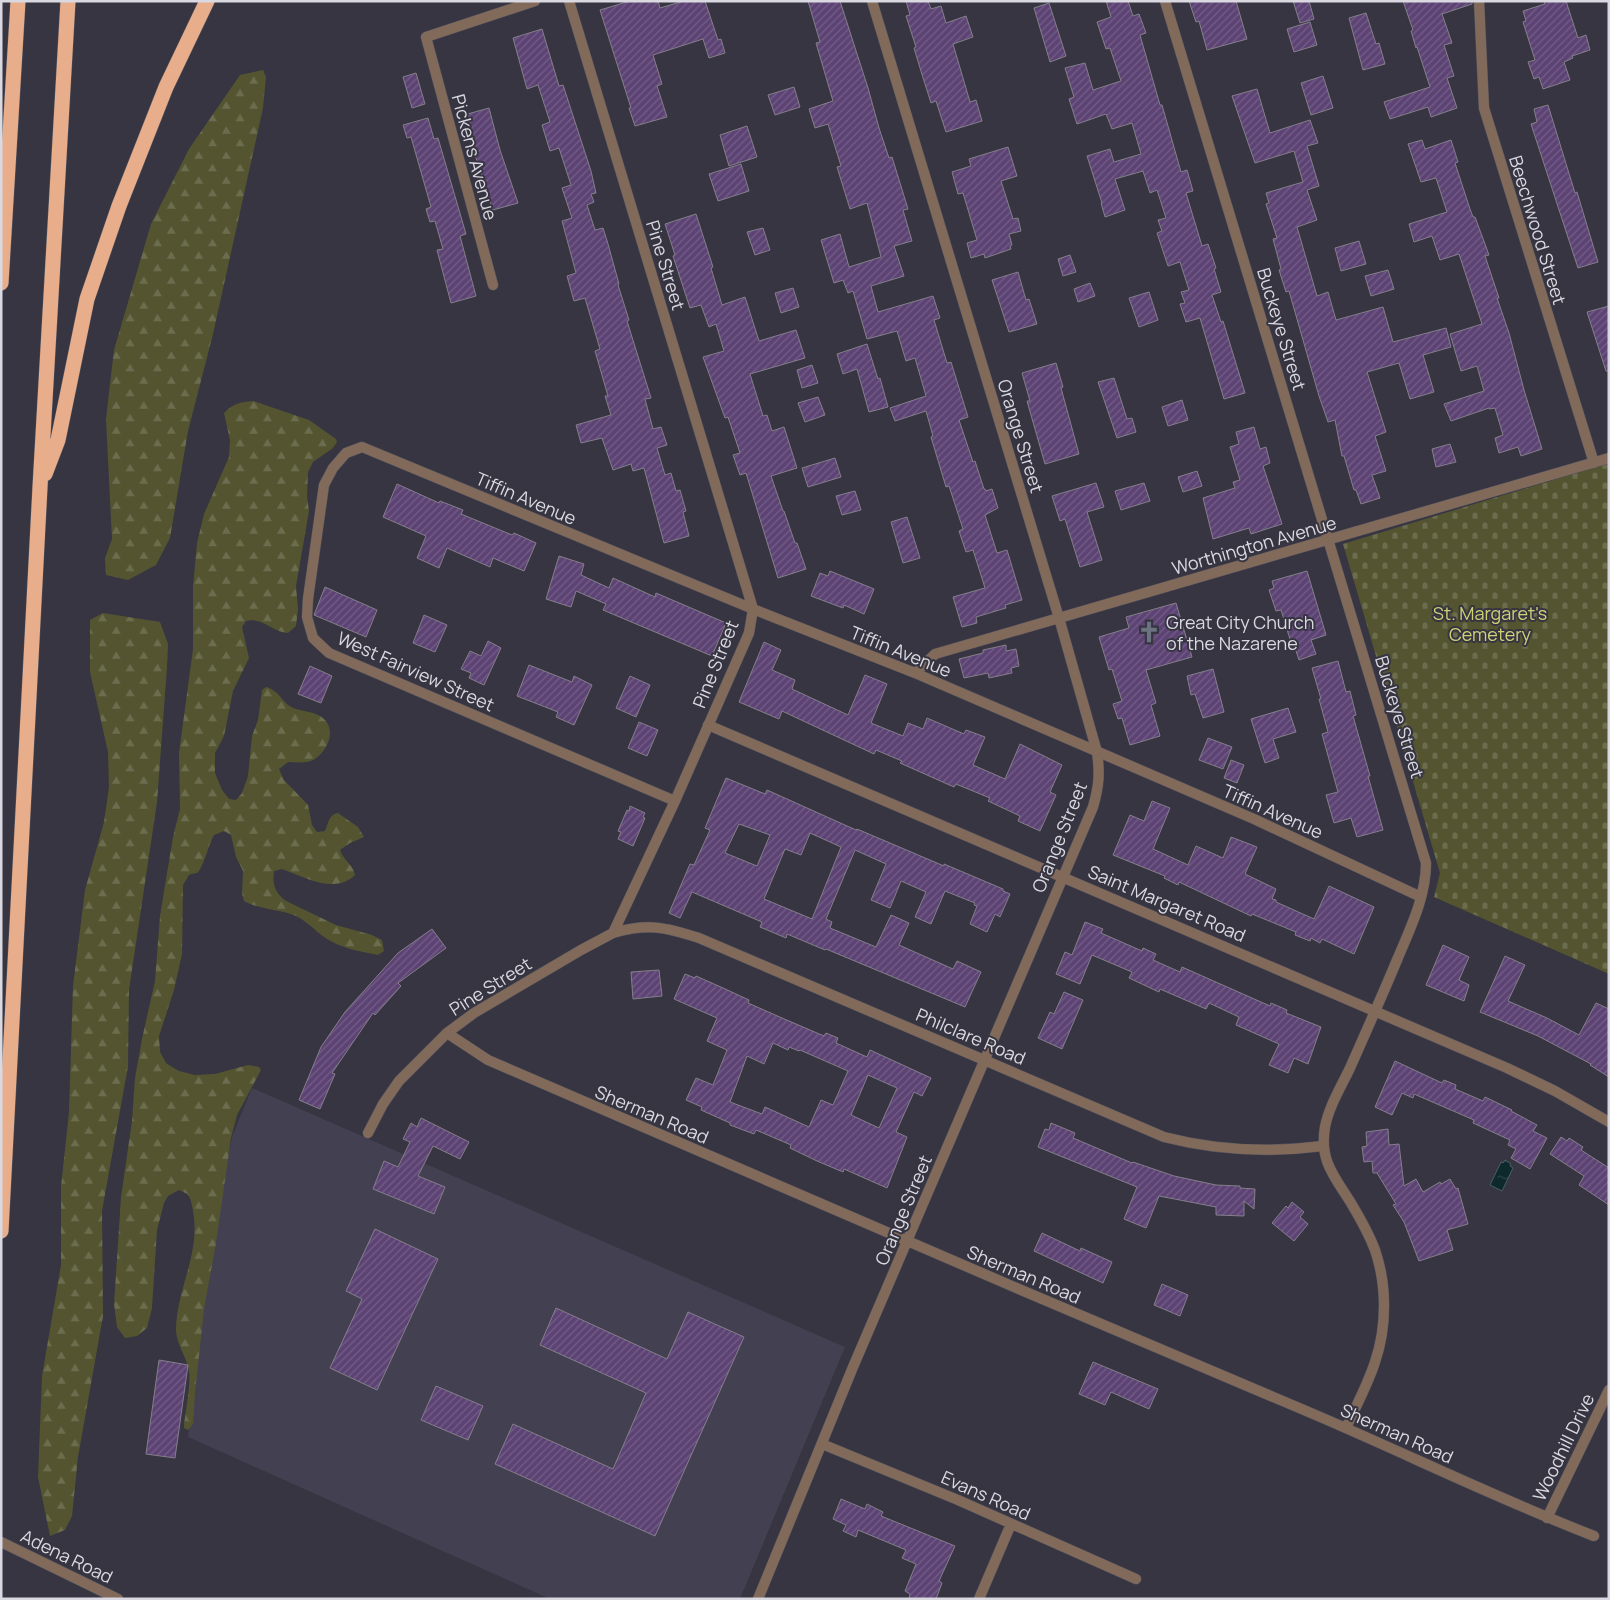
<svg xmlns="http://www.w3.org/2000/svg" width="1610" height="1600" viewBox="0 0 1610 1600" font-family="Manrope,sans-serif">
<style>
.built{fill:#424051}
.forest{fill:url(#forest-firs)}
.cemetery{fill:url(#cemetery-stones)}
.water{fill:url(#water-ripples);stroke:#4b5e62}
.building{fill:url(#building-hatch);stroke:#857f8b;fill-rule:evenodd}
.lines{fill:none;stroke-linecap:round;stroke-linejoin:round}
.minor-casing{stroke:#54535e;stroke-width:11}
.motorway-casing{stroke:#54535e;stroke-width:16}
.minor{stroke:#826a5b;stroke-width:10}
.motorway{stroke:#e8ad8a;stroke-width:15}
.labels{text-anchor:middle;dominant-baseline:central;stroke-width:4;stroke-linejoin:round;paint-order:stroke}
.street-label{font-size:18px;fill:#dad9e1;stroke:#363541}
.park-label{font-size:18px;fill:#cfd177;stroke:#363541}
.poi-label{font-size:18px;fill:#dad9e1;stroke:#363541;text-anchor:start}
</style>
<defs>
<pattern id="forest-firs" width="22" height="20" patternUnits="userSpaceOnUse" patternTransform="scale(1.25)"><rect width="22" height="20" fill="#545530"/><path d="M5 1l3.5 6h-7zM16 11l3.5 6h-7z" fill="#6c6d4e"/></pattern>
<pattern id="cemetery-stones" width="16" height="16" patternUnits="userSpaceOnUse" patternTransform="scale(1.25)"><rect width="16" height="16" fill="#545530"/><path d="M2 7V4a2 2 0 0 1 4 0v3zM10 15v-3a2 2 0 0 1 4 0v3z" fill="#6c6d4e"/></pattern>
<pattern id="water-ripples" width="26" height="14" patternUnits="userSpaceOnUse" patternTransform="scale(1.25)"><rect width="26" height="14" fill="#0e292c"/><path d="M2 4q2-2 4 0t4 0M15 11q2-2 4 0t4 0" fill="none" stroke="#30474a"/></pattern>
<pattern id="building-hatch" width="6" height="6" patternUnits="userSpaceOnUse" patternTransform="scale(1.25)"><rect width="6" height="6" fill="#5c4374"/><path d="M-1 1l2-2M0 6l6-6M5 7l2-2" fill="none" stroke="#735e88"/></pattern>
</defs>
<rect width="100%" height="100%" fill="#363541"/>
<path class="built" d="M252 1088 845 1347 740 1599H550L188 1437 210 1239 233 1134Z"/>
<path class="forest" d="M263 70 266 77 263 108 213 334 188 431 170 538 156 565 128 580 106 575 105 558 112 539 106 419 114 350 151 224 189 149 240 75Z
M253 401 309 420 336 439 337 442 333 448 313 462 308 472 307 496 309 511 296 586 298 609 296 626 288 633C272 632 263 617 246 621L242 627 249 658 233 691 224 736 215 753V773L222 790 229 799 236 800 242 793 248 776 252 736 258 720 262 690 266 687C280 691 281 702 293 708 303 712 317 711 325 720 338 734 323 759 307 762 301 763 294 762 288 762L279 769 284 780 308 805 312 825 317 832 325 831C328 824 329 814 338 813L358 827 364 837 350 843 340 850C343 860 353 864 355 875 335 895 304 877 282 869L274 871C272 884 275 893 286 901L336 925 372 935 382 940 384 951 378 955C358 951 340 948 324 937 314 930 307 921 296 916 279 909 260 910 244 901L242 893 243 871 236 857 231 835 224 831 214 835C209 843 203 869 197 873 196 873 191 874 189 875L183 885 182 954 174 990 159 1036 160 1052 166 1063 172 1067 179 1071 195 1075 215 1074 248 1065 259 1067 261 1070 237 1115 231 1138 216 1243 204 1309 195 1393 193 1424 188 1430 184 1428V1424C186 1410 191 1382 189 1370 186 1356 177 1345 176 1331 176 1289 201 1254 193 1211 192 1206 191 1200 189 1196 187 1193 183 1192 179 1190L168 1196 164 1203 157 1230 152 1308 147 1328 137 1336 125 1338 117 1327 114 1304 121 1197 132 1121 135 1078 142 1039 155 981 160 916 173 837 180 809 179 753 193 649V587L197 543 204 514 229 457 230 440 224 413C232 404 241 402 253 401Z
M103 613 160 622 168 644 167 667 157 802 129 990 128 1066 102 1211 103 1316 78 1457 72 1516 65 1530 50 1536 38 1477 42 1376 61 1265V1187L69 1112 73 986 85 890 104 822 109 787 108 752 90 672V620Z"/>
<path class="cemetery" d="M1609 463V974L1434 897 1440 873 1343 544Z"/>
<path class="water" d="M1505 1160 1511 1164 1510 1166 1513 1168 1502 1191 1490 1185 1501 1162 1503 1163Z"/>
<path class="building" d="M630 1H658L660 8 684 1H705L718 40 721 39 725 53 709 58 703 39 653 55 662 84 657 86 667 117 635 126 629 108H631L600 10Z
M808 1H840L868 88 879 128 889 158 892 157 908 209 903 210 912 241 894 246 904 276 871 286 878 312 933 296 940 318 934 320 947 363 951 362 968 417 959 420 973 462 975 461 984 489H985L986 491 992 489 998 508 985 515 997 553 1007 550 1022 600 1005 605 1006 608 976 617 977 623 962 627 953 597 985 588 973 550 966 552 959 531 963 529 949 486 946 487 931 437 933 436 926 411 895 421 890 408 926 396 915 358 906 361 897 331 867 339 853 291 848 293 843 280 834 283 821 240 840 234 849 267 881 257 867 203 850 209 837 167 841 166 828 124 815 128 809 109 833 101 816 43 820 42Z
M906 1H928L931 9 941 6 946 23 966 16 973 37 953 44 970 102 976 100 982 121 946 132 936 101 931 103 920 68 914 48 916 47 906 16 910 15Z
M1106 1H1128L1133 16 1139 14 1146 33 1140 35 1160 105H1162L1181 172 1187 170 1193 191 1186 193 1202 246 1208 244 1216 268 1214 269 1221 292 1212 295 1221 322 1223 321 1245 393 1224 399 1200 318 1186 322 1180 304 1185 303 1181 292 1189 290 1180 262 1168 266 1157 233 1162 231 1158 220 1166 218 1157 190 1150 193 1143 171 1115 179 1125 210 1105 217 1101 203H1102L1087 156 1110 149 1114 162 1141 154 1132 123 1112 129 1106 114 1077 124 1069 99 1074 97 1065 68 1085 63 1093 90 1121 81 1110 48 1106 49 1097 22 1111 17Z
M1189 1H1236L1247 39 1207 50 1199 21 1196 22Z
M1293 1H1309L1314 19 1300 23Z
M1403 1H1472V4L1442 14 1452 43 1444 45 1454 76 1447 78 1457 108 1431 117 1428 107 1390 119 1384 102 1430 87 1417 47 1416 48 1411 31 1413 30Z
M1544 1H1566L1578 38 1586 35 1590 50 1572 56 1573 58 1564 62 1570 80 1543 89 1539 77 1534 79 1528 62 1535 60 1523 22 1526 21 1523 11 1545 4Z
M1049 3 1066 56 1050 62 1034 8Z
M1366 13 1376 44 1379 43 1385 64 1363 70 1349 18Z
M1310 22 1317 45 1294 52 1287 29Z
M542 29 559 86 563 85 591 171 596 193 591 194 594 202 587 205 595 230 603 228 608 244 619 284 618 285 629 320 627 321 651 398 645 399 653 429 661 427 667 445 657 448 665 475 671 473 676 491 680 490 686 511 683 512 689 536 664 543 644 468 633 471 631 464 613 470 602 438 581 443 576 425 611 415 605 396H608L595 351 600 349 585 298 574 301 567 276 576 273 562 221 572 218 562 188 571 185 559 148 550 151 542 125 550 122 538 85 527 89 513 38Z
M416 73 425 104 412 108 403 77Z
M1323 76 1333 108 1311 115 1301 83Z
M794 87 800 107 775 115 768 95Z
M1257 89 1270 133 1310 120 1318 143 1307 146 1319 186 1307 190 1317 220 1297 227 1317 296 1328 292 1336 320 1383 307 1393 342 1446 328 1451 347 1423 355 1434 392 1410 399 1399 363 1367 372 1386 432 1375 436 1386 471 1372 475 1380 498 1361 504 1356 490H1354L1344 456H1342L1335 420 1328 422 1319 396 1289 291 1286 292 1279 270 1281 269 1273 239 1277 238 1266 204 1269 203 1266 193 1303 182 1294 151 1255 163 1232 96Z
M1548 105 1575 193 1577 192 1598 262 1578 268 1531 124 1537 122 1534 109Z
M489 108 500 150 518 203 493 210 473 149 464 115Z
M428 118 434 139 438 138 466 234 460 236 476 296 451 303 437 250 443 249 435 221 430 222 426 209 431 207 411 137 407 138 403 125Z
M747 126 757 157 729 166 720 135Z
M1422 140 1425 149 1451 140 1458 162 1455 163 1470 209 1473 217H1475L1489 255 1485 256 1499 298H1497L1509 333 1524 390 1542 449 1521 456 1518 447 1499 453 1495 438 1503 435 1495 408 1489 409V408L1451 421 1444 404 1484 391 1477 366 1461 371 1450 334 1482 324 1459 254 1440 260 1432 236 1414 242 1409 224 1447 212 1436 178 1421 182 1408 144Z
M1008 147 1017 176 1001 181 1013 219 1018 218 1021 231 1009 234 1012 245 1010 246 1011 249 985 258 984 254 971 258 967 243 977 240 963 193 958 194 952 172 971 166 969 159Z
M741 164 749 191 718 201 709 174Z
M696 214 713 267 711 268 722 305 745 297 759 341 796 330 805 358 750 374 763 416 767 415 772 431 784 427 797 468 771 476 783 511H784L795 543H797L806 569 778 578 746 473 740 475 733 455 740 453 728 417 725 418 703 357 724 351 716 324 709 327 701 305 690 308 673 256 675 255 665 224Z
M763 228 770 250 755 255 747 232Z
M1359 241 1366 264 1341 271 1335 248Z
M1070 255 1076 272 1063 276 1058 259Z
M1388 270 1394 289 1371 296 1365 276Z
M1018 272 1026 300 1029 299 1037 324 1009 332 992 280Z
M1090 283 1095 296 1078 302 1074 289Z
M793 288 799 307 781 313 775 293Z
M1149 292 1158 320 1139 327 1129 298Z
M1609 306V371H1606L1587 312Z
M867 344 878 379 880 378 888 407 869 412 857 369 843 374 837 354Z
M1056 363 1063 387 1061 388 1079 454 1045 464 1027 401H1030L1022 373Z
M812 365 818 383 802 388 797 370Z
M1114 378 1127 419 1132 418 1136 432 1117 438 1098 382Z
M818 397 825 415 805 422 798 403Z
M1182 400 1188 420 1168 426 1162 407Z
M1254 427 1260 449 1266 447 1270 463 1263 466 1282 524 1251 534 1249 528 1213 539 1203 498 1235 488 1233 482 1240 480 1230 447 1239 444 1236 432Z
M1450 444 1456 462 1436 467 1432 449Z
M835 458 841 477 808 487 802 468Z
M1197 471 1202 486 1183 492 1178 477Z
M1096 483 1104 507 1087 512 1102 560 1080 567 1065 519 1060 521 1052 496Z
M1144 483 1150 501 1121 510 1115 491Z
M397 484 439 503 440 501 463 510 461 514 512 535 514 533 536 543 524 571 493 558 490 567 447 548 439 568 417 558 426 536 383 517Z
M855 491 861 510 842 515 836 496Z
M907 517 920 558 903 563 891 522Z
M559 556 584 564 581 575 609 588 613 578 655 597 656 593 726 623 712 656 603 610 606 604 576 591 571 607 546 599Z
M830 571 874 589 864 614 844 605 843 608 811 596 820 573 828 576Z
M1307 571 1326 635 1311 640 1316 654 1299 660 1295 648 1293 649 1281 610 1276 611 1269 590 1274 588 1272 581Z
M325 587 377 610 366 637 314 615Z
M1176 603 1192 657 1146 670 1156 703 1151 705 1160 736 1130 745 1122 718 1118 719 1113 704 1122 701 1112 669 1109 670 1099 637 1129 628 1126 617Z
M424 615 447 625 435 652 413 643Z
M488 641 501 648 484 685 469 678 471 673 461 669 470 651 481 656Z
M764 642 781 650 772 670 795 680 792 689 848 715 865 675 887 684 871 723 903 736 908 723 923 729 927 718 964 734 966 730 985 737 973 765 1005 779 1020 744 1062 765 1050 792 1056 795 1040 831 1018 821 1020 816 988 801 990 798 956 784 954 787 900 763 902 761 876 750 874 754 782 711 779 719 739 702Z
M1006 645V651L1016 649 1019 666 1011 668 1012 673 989 678 988 673 964 678 959 659 983 653V650Z
M1338 661 1346 692 1350 691 1356 715 1353 716 1370 776H1368L1383 830 1357 837 1351 818 1334 823 1326 795 1338 792 1322 734 1328 732 1319 699H1321L1312 668Z
M529 665 572 682 574 676 592 685 574 725 556 717 558 712 517 696Z
M310 666 332 676 321 703 298 694Z
M1213 669 1224 712 1203 718 1195 694 1191 695 1187 676Z
M630 676 650 685 636 717 616 708Z
M1288 708 1296 732 1273 739 1279 758 1265 763 1251 719Z
M639 722 658 730 647 756 628 748Z
M1208 738 1232 747 1223 769 1199 760Z
M1231 760 1244 765 1237 783 1224 778Z
M726 778 765 794 767 790 856 830 857 829 944 866V864L1003 889V891L1010 894 1000 917 995 914 987 932 970 924 977 906 974 905 975 903 945 891 931 924 915 917 926 892 901 881 890 908 871 900 886 864 855 850 826 919 832 922 830 928 876 947 891 915 909 923 899 945 953 969 957 961 981 972 965 1007 826 949 825 950 787 934 786 938 760 927 762 922 692 892 680 918 669 913 690 864 694 865 710 830 705 828ZM739 824 770 835 757 866 725 853ZM810 833 841 847 812 919 764 899 785 849 801 855Z
M1152 801 1170 808 1153 849 1188 865 1196 846 1223 858 1231 837 1257 847 1245 874 1276 889 1272 899 1276 900V902L1314 919 1329 886 1374 907 1354 954 1322 939 1320 943 1311 938 1310 941 1295 935 1296 932 1252 914 1251 916 1179 882 1178 885 1164 878 1165 876 1113 855 1130 815 1144 821Z
M630 806 645 813 643 817 645 818 633 846 618 839 621 832 618 831 627 810 629 811Z
M1085 922 1103 929 1101 933 1142 951 1143 948 1156 954 1153 960 1180 972 1182 967 1270 1006 1271 1003 1287 1010 1286 1013 1321 1027 1308 1064 1294 1058 1288 1073 1269 1065 1279 1044 1236 1025 1239 1017 1209 1003 1206 1009 1160 989 1159 992 1129 978 1132 972 1092 955 1080 984 1056 974 1065 952 1072 955Z
M432 929 446 948 398 983 401 986 375 1015 373 1013 332 1073 335 1074 320 1109 299 1100 321 1047 345 1012 398 953Z
M1443 945 1469 957 1459 980 1469 985 1464 1001 1426 985Z
M1505 956 1525 965 1508 1001 1547 1018 1579 1035 1596 1003 1609 1009V1077L1590 1065 1591 1064 1538 1036 1480 1012Z
M659 970 662 996 633 999 631 972Z
M685 974 695 978 696 976 723 988 749 1000 748 1003 782 1018 824 1036 826 1033 838 1038 836 1043 867 1057 870 1050 931 1078 922 1096 914 1092 896 1132 907 1137 887 1188 844 1169 843 1172 817 1161 790 1148 791 1145 756 1130 754 1134 730 1125V1123L701 1110 702 1107 686 1100 696 1078 713 1085 727 1050 707 1041 717 1018 674 999ZM773 1043 788 1050 789 1047 799 1051 800 1050 848 1071 833 1105 821 1100 809 1127 765 1107 762 1114 730 1102 747 1056 764 1064ZM868 1075 897 1088 879 1128 851 1115Z
M1064 992 1083 1000 1062 1049 1038 1038 1050 1012 1054 1014Z
M1395 1061 1442 1083 1444 1080 1456 1085 1455 1089 1483 1101 1485 1097 1512 1110 1511 1111 1537 1125 1533 1131 1547 1138 1530 1169 1511 1158 1516 1149 1508 1145 1510 1140 1473 1123 1474 1120 1414 1094 1413 1098 1402 1093 1392 1115 1375 1107Z
M421 1118 469 1142 460 1159 433 1146 418 1176 445 1187 434 1214 373 1189 384 1161 398 1167 410 1142 403 1139 411 1123 417 1127Z
M1051 1123 1075 1133 1073 1138 1132 1163 1133 1162 1174 1176 1216 1185 1240 1186V1188L1255 1189 1254 1209 1244 1201V1216L1216 1215V1207L1159 1196 1146 1228 1124 1219 1137 1187 1038 1147 1045 1129 1049 1130Z
M1388 1129 1389 1145 1399 1144 1404 1186 1416 1179 1423 1192 1440 1182 1441 1184 1450 1179 1456 1189 1458 1188 1468 1224 1447 1230 1453 1250 1419 1261 1404 1222 1393 1205 1396 1204 1377 1173H1373L1372 1161 1364 1162 1362 1147 1367 1146 1366 1132Z
M1561 1137 1567 1141 1569 1138 1583 1147 1581 1150 1609 1168V1205L1579 1185 1584 1176 1550 1154Z
M1292 1202 1304 1212 1300 1217 1308 1224 1294 1241 1272 1223 1286 1206 1288 1208Z
M375 1229 438 1259 377 1390 330 1368 362 1299 346 1291Z
M1042 1233 1080 1251 1081 1248 1112 1262 1103 1283 1034 1251Z
M1162 1284 1188 1295 1180 1316 1154 1305Z
M556 1308 667 1359 688 1312 744 1337 655 1536 495 1464 513 1424 613 1469 646 1393 540 1345Z
M159 1360 188 1365 175 1458 146 1454Z
M1093 1362 1158 1389 1149 1409 1111 1392 1105 1405 1079 1394Z
M436 1386 483 1406 468 1440 421 1420Z
M841 1499 865 1509 867 1504 883 1512 881 1516 955 1546 939 1581 942 1583 936 1599H909L910 1594 905 1591 916 1564 902 1558 906 1550 858 1530 856 1537 843 1531 846 1525 833 1519Z"/>
<g class="lines">
<g class="minor-casing">
<path id="minor" d="M1165 1 1426 863C1426 897 1410 929 1397 960 1382 996 1366 1032 1350 1068 1341 1087 1329 1106 1325 1127 1319 1161 1335 1177 1351 1203 1360 1218 1369 1234 1375 1250 1387 1285 1387 1327 1375 1362 1368 1384 1356 1406 1346 1428
M1479 1 1484 108 1594 463
M493 285 426 37 535 1
M915 673 935 654 1609 458
M708 725 1507 1068 1555 1091 1609 1122
M675 801 329 653 313 638 307 617 308 599 324 485 333 468 346 453 362 447 753 609 915 673 1254 819 1421 897
M613 933C648 923 665 927 699 938L1164 1137C1218 1151 1268 1153 1323 1146
M447 1033 488 1060C761 1179 1036 1297 1311 1413 1405 1453 1498 1499 1594 1536
M368 1133 383 1104 399 1081 447 1033 474 1013 581 950 613 933 675 801 749 633 753 609 569 1
M822 1444 958 1500 1136 1579
M1547 1518 1609 1390
M1 1542 118 1599
M758 1599 853 1367 1093 807C1099 786 1100 774 1097 752L1059 618 872 1
M979 1599 1011 1524"/>
</g>
<g class="motorway-casing">
<path id="motorway" d="M1 283 18 1
M45 474 58 440 87 299 119 206 166 87 207 1
M1 1231 40 487 68 1"/>
</g>
<use href="#minor" class="minor"/>
<use href="#motorway" class="motorway"/>
</g>
<defs>
<g id="church-bare" transform="scale(1.725)"><path d="M-1.2-6h2.4v3.5h3.3v2.4h-3.3V6h-2.4V-.1h-3.3v-2.4h3.3Z" fill="#6b7280" stroke="#363541" stroke-width="2.5" paint-order="stroke"/></g>
</defs>
<g fill-rule="evenodd">
<use href="#church-bare" x="1149" y="632"/>
</g>
<g class="labels">
<g class="street-label">
<text transform="translate(475 157) rotate(75)">Pickens Avenue</text>
<text transform="translate(1538 230) rotate(73)">Beechwood Street</text>
<text transform="translate(666 265) rotate(73)">Pine Street</text>
<text transform="translate(1282 329) rotate(73)">Buckeye Street</text>
<text transform="translate(1021 436) rotate(73)">Orange Street</text>
<text transform="translate(526 498) rotate(23)">Tiffin Avenue</text>
<text transform="translate(1254 545) rotate(-16)">Worthington Avenue</text>
<text transform="translate(901 651) rotate(22)">Tiffin Avenue</text>
<text transform="translate(715 664) rotate(-68)">Pine Street</text>
<text transform="translate(416 671) rotate(24)">West Fairview Street</text>
<text transform="translate(1400 717) rotate(73)">Buckeye Street</text>
<text transform="translate(1273 811) rotate(24)">Tiffin Avenue</text>
<text transform="translate(1059 837) rotate(-68)">Orange Street</text>
<text transform="translate(1167 903) rotate(23)">Saint Margaret Road</text>
<text transform="translate(490 986) rotate(-32)">Pine Street</text>
<text transform="translate(971 1036) rotate(23)">Philclare Road</text>
<text transform="translate(652 1114) rotate(23)">Sherman Road</text>
<text transform="translate(903 1210) rotate(-67)">Orange Street</text>
<text transform="translate(1024 1274) rotate(23)">Sherman Road</text>
<text transform="translate(1397 1433) rotate(24)">Sherman Road</text>
<text transform="translate(1563 1447) rotate(-64)">Woodhill Drive</text>
<text transform="translate(986 1495) rotate(24)">Evans Road</text>
<text transform="translate(67 1556) rotate(26)">Adena Road</text>
</g>
<g class="park-label">
<text x="1490" y="613">St. Margaret's<tspan x="1490" dy="21">Cemetery</tspan></text>
</g>
<g class="poi-label">
<text x="1166" y="622">Great City Church<tspan x="1166" dy="21">of the Nazarene</tspan></text>
</g>
</g>
<rect width="1610" height="1600" fill="none" stroke="#dad9e1" stroke-width="5"/>
</svg>
